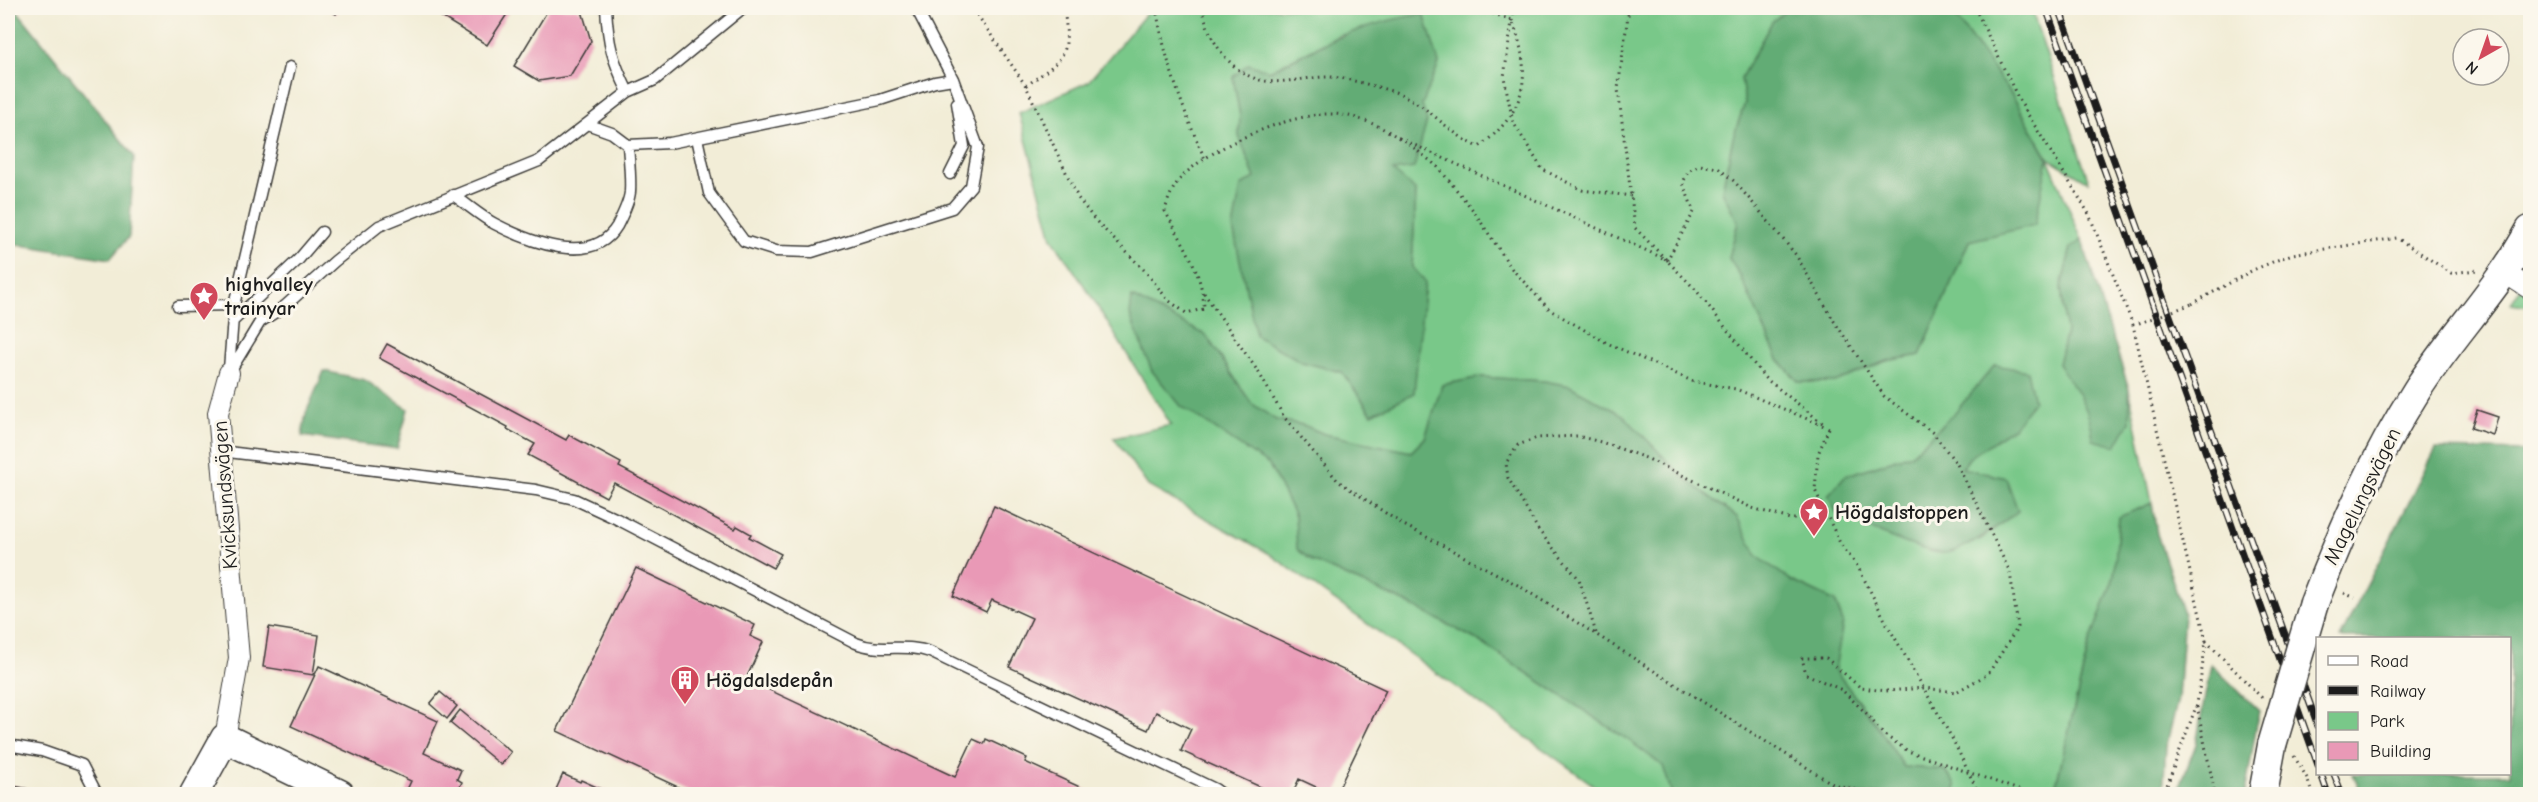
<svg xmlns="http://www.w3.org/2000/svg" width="2538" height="802" viewBox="0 0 2538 802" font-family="'Comic Neue',sans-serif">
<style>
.green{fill:#79c889;stroke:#4a7252;stroke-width:1.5;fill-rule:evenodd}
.forest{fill:#62ac75;stroke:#3f6448;stroke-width:1.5}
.building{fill:#e999b6}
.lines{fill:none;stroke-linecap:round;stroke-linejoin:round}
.lane-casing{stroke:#3c3b38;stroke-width:13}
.street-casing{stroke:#3c3b38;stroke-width:22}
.secondary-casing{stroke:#3c3b38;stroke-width:31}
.path{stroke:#3c3b38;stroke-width:3;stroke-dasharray:1.5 4.5;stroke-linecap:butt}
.lane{stroke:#fff;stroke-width:10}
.street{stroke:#fff;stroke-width:20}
.secondary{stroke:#fff;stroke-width:28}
.rail-casing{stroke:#1c1c1c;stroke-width:7}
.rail{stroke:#fbf7ec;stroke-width:4.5;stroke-dasharray:14;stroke-linecap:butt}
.secondary-bridge-casing{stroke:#3c3b38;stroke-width:31;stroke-linecap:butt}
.path-bridge{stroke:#3c3b38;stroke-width:3;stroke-dasharray:1.5 4.5;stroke-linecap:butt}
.secondary-bridge{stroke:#fff;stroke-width:28}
.labels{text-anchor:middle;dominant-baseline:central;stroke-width:6;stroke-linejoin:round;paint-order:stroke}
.poi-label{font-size:21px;font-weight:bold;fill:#1c1c1c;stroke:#fbf7ec;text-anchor:start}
.street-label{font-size:21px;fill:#1c1c1c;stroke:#fbf7ec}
</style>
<rect width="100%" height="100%" fill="#fbf7ec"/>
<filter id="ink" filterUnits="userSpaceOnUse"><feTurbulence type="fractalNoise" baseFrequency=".0167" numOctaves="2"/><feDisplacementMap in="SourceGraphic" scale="12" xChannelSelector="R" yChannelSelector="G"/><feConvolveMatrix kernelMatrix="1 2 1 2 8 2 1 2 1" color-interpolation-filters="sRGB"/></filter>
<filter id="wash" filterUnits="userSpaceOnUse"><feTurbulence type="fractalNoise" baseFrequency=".008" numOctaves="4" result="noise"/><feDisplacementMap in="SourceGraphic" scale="24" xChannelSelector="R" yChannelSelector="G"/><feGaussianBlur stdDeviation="1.35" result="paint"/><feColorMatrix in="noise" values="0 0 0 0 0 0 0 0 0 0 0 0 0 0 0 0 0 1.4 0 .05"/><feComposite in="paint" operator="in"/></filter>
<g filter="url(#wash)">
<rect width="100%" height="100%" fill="#f2edd7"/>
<path class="green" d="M1151 8H1789L1772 22 1741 78 1745 103 1733 138 1722 191 1738 222 1729 258 1741 277 1778 359 1799 382H1835L1886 361 1920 355 1969 241 2048 157 2012 95 1949 8H2031L2089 182 2048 158 2082 240 2071 248 2061 287 2066 332 2058 364 2081 395 2092 422 2130 421 2129 389 2152 503 2119 518 2114 577 2089 645 2057 781 2052 794H1953L1956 786 1945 770 1904 767 1876 724 1834 670 1843 622 1835 601 1792 581 1756 556 1737 517 1684 478 1623 415 1570 386 1544 381 1481 377 1442 385 1425 438 1411 452 1324 434 1303 425 1276 420 1251 403 1206 335 1132 298 1181 406 1269 465 1295 516 1298 549 1312 561 1407 603 1479 641 1627 739 1664 766 1672 794H1606L1268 553 1148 486 1114 438 1171 425 1091 296 1052 238 1019 113 1088 82ZM1342 34 1439 63 1392 171 1416 191 1412 267 1425 281 1413 393 1372 414 1342 372 1302 362 1241 186 1255 178 1239 136 1240 116 1233 77 1248 64 1269 71ZM1995 365 2014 427 1969 458 1962 469 2018 511 1981 539 1943 553 1918 546 1837 514 1845 476 1912 454 1958 410Z
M2530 275V307L2510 304Z"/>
<path class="forest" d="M8 8H15L134 156 129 237 110 259 8 243Z
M1789 8H1949L2012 95 2048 158 2035 225 1969 241 1920 355 1886 361 1835 382H1799L1778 359 1741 277 1729 258 1738 222 1722 191 1733 138 1745 103 1741 78 1772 22Z
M1424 14 1439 63 1422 105 1427 121 1414 168 1393 171 1416 191 1412 267 1425 281 1414 393 1372 414 1342 372 1302 362 1256 336 1233 228 1241 186 1255 178 1239 136 1240 116 1233 77 1248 64 1270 71C1324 44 1362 22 1424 14Z
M2082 240 2129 389 2130 421 2116 446 2093 440C2091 409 2076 389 2058 364L2066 332 2061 287 2071 248Z
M1132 297 1206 335 1251 403 1276 420 1303 425 1324 434 1411 452 1425 438 1442 385 1481 377 1544 381 1570 386 1623 415 1684 478 1737 517 1757 556 1792 581 1835 601 1843 622 1835 670 1876 724 1904 767 1945 770 1956 786 1953 794H1672L1663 766 1627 739 1479 641 1407 603 1312 561 1297 549 1295 516 1269 465 1181 406 1152 371 1130 315Z
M1995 365 2027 371 2034 401 2014 427 1969 458 1962 468 2006 478 2018 511C2002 523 1962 554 1942 553 1919 552 1860 524 1837 514L1828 495 1845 476 1912 454 1957 410Z
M324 371 365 380 408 409 397 449 302 436 306 413Z
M2436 449 2530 451V794H2361L2353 774H2510V638H2340Z
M2152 503 2157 534 2184 614 2178 699 2166 747 2163 794H2052L2057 781 2089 645 2114 577 2119 517Z
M2211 664 2259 711 2245 794H2177L2196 744Z"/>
<g id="blocks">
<path class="building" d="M326 8H340L336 14Z
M427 8H511L487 45Z
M549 8H576L582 11 591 41 570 76 539 81 514 66Z
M387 344 566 440 569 435 621 463 619 467 735 529 737 526 751 534 749 537 781 554 773 568 614 483 606 497 528 455 535 444 507 429 508 427 379 358Z
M2477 410 2498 417 2493 435 2471 428Z
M994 506 1386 690 1336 794H1331L1299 779 1292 794H1276L1181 751 1191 729 1156 712 1148 730 1009 667 1032 618 992 600 986 612 953 596Z
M636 568 755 625 750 636 763 642 746 679 955 777 973 739 984 744 986 739 1027 758 1025 762 1095 794H693L557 731Z
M269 627 319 635 313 675 263 667Z
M319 666 438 721 424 753 461 770 457 779 462 782 456 794H405L411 781 291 726Z
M440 692 457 706 447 719 430 704Z
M460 710 511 752 501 765 450 723Z
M563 774 580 782 581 780 612 794H554Z
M8 785 51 793V794H8Z"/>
</g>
</g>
<g filter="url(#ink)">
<use href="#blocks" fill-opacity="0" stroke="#3c3b38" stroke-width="1.5"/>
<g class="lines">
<g class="lane-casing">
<path id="lane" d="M606 8C608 44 612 59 628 92
M587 124 612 133 628 145 670 143 880 100 935 82 953 79
M697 138 709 193 744 241 776 251 812 252 952 208 971 186 978 147 953 79 916 8
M950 174 964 146 957 103
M453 195C467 204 480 216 495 224 528 241 592 268 617 226 622 216 629 203 630 192 631 177 629 161 628 145
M178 306 234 305
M234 320 299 259 322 232
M229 369 234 305 290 67
M229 373 260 322 285 306 335 261 379 226 539 161 628 92 655 80 743 8
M220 451 536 490 574 499 617 519 856 643C880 653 906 643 930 652L1215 789 1222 794
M8 745 42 751 82 765 97 794"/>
</g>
<g class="street-casing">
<path id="street" d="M2505 273 2530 289
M225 738 239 658 218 413 229 373"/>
</g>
<g class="secondary-casing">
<path id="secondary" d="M2314 603C2343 528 2374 458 2417 390 2452 335 2499 288 2530 230
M194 794 225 738 340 794
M2263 794 2272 745"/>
</g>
<path class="path" d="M1156 8C1165 60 1183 111 1205 159
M1203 8C1207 39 1231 75 1264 81 1286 84 1310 76 1332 77 1350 79 1378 87 1395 92 1427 103 1448 134 1479 147 1527 111 1533 75 1512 20L1476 8
M1514 8 1504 77 1513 122 1542 169 1582 190 1631 196
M1629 8 1618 89 1635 228 1696 290 1765 378 1825 425
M1975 8 2019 100 2089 214 2133 325 2206 641 2197 704 2166 788 2161 794
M974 10 1026 86 1078 198 1095 220 1146 272 1168 300 1186 313 1204 309C1203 272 1182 242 1165 211 1168 199 1172 188 1181 178 1209 147 1292 112 1334 114 1356 115 1381 126 1399 138
M1026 86C1064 57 1071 60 1064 8
M1399 138 1667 260 1694 212 1683 183 1688 171 1700 165 1718 168 1734 181 1758 209 1796 255 1834 321 1884 396 1933 433 1957 464 2010 572 2018 627 1988 674 1956 692 1924 688 1886 691 1861 688 1826 658H1802L1806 674 1842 690 1867 714 1883 734 1908 751 2030 794
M1409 144 1437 166 1473 210 1512 269 1550 310 1607 343 1692 381 1736 389 1829 428
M1204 293 1259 373 1284 417 1338 481 1402 524 1516 584 1833 784 1874 794
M2192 304 2253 270 2292 254 2397 238 2451 273 2477 270
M1829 428 1818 454 1815 490 1840 543 1858 567 1887 624 1952 738 1979 794
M2344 593 2355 598
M1596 633 1579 579 1539 531 1508 478 1506 463 1518 445 1537 438 1577 436 1601 442 1646 458 1752 508 1790 519 1828 518
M2206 641 2262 698
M2197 706 2215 794
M2294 756 2307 778 2312 794"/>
<use href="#lane" class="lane"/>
<use href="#street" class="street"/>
<use href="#secondary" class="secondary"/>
<g class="rail-casing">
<path id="rail" d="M2046 8 2318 765
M2059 8 2318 726
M2321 774 2328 794
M2334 774 2342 794"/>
</g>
<use href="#rail" class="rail"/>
<g class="secondary-bridge-casing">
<path id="secondary-bridge" d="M2272 745 2314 603"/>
</g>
<path class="path-bridge" d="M2139 323 2192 304"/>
<use href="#secondary-bridge" class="secondary-bridge"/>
</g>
</g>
<defs>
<g id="sight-pin" transform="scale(1.5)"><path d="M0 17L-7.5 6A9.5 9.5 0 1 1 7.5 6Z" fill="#d1495b" stroke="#fbf7ec"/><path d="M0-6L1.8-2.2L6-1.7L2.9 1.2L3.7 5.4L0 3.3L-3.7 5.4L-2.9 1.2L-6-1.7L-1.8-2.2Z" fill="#fff"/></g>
<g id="building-pin" transform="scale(1.5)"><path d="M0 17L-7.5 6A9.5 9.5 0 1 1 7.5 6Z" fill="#d1495b" stroke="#fbf7ec"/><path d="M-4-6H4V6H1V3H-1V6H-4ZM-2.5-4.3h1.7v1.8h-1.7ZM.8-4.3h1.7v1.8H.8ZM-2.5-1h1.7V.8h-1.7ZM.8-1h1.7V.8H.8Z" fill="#fff"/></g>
</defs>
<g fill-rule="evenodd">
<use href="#sight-pin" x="204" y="296"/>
<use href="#sight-pin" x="1814" y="512"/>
<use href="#building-pin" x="685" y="680"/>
</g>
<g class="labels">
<g class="poi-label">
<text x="225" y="284">highvalley<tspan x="225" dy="24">trainyar</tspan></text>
<text x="1835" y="512">Högdalstoppen</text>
<text x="706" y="680">Högdalsdepån</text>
</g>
<g class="street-label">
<text transform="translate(225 495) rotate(-94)">Kvicksundsvägen</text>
<text transform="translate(2362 496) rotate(-64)">Magelungsvägen</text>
</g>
</g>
<rect width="2538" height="802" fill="none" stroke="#fbf7ec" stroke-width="30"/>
<rect x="2316" y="637" width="195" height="138" fill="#fbf7ec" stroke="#a29f99" stroke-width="1.5"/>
<rect x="2328" y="656" width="30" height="9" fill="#ffffff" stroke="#a29f99" stroke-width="1.5"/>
<text x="2370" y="667" font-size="18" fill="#1c1c1c">Road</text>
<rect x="2328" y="686" width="30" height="9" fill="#1c1c1c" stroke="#a29f99" stroke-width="1.5"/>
<text x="2370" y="697" font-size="18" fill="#1c1c1c">Railway</text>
<rect x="2328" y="712" width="30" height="18" fill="#79c889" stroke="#a29f99" stroke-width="1.5"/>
<text x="2370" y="727" font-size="18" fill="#1c1c1c">Park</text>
<rect x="2328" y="742" width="30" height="18" fill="#e999b6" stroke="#a29f99" stroke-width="1.5"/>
<text x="2370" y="757" font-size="18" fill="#1c1c1c">Building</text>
<g transform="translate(2481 57) rotate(220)"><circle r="28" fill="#fbf7ec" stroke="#a29f99" stroke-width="1.5"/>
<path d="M0-4.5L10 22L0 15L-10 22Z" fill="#d1495b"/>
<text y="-9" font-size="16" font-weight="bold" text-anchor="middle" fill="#1c1c1c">N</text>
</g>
</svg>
